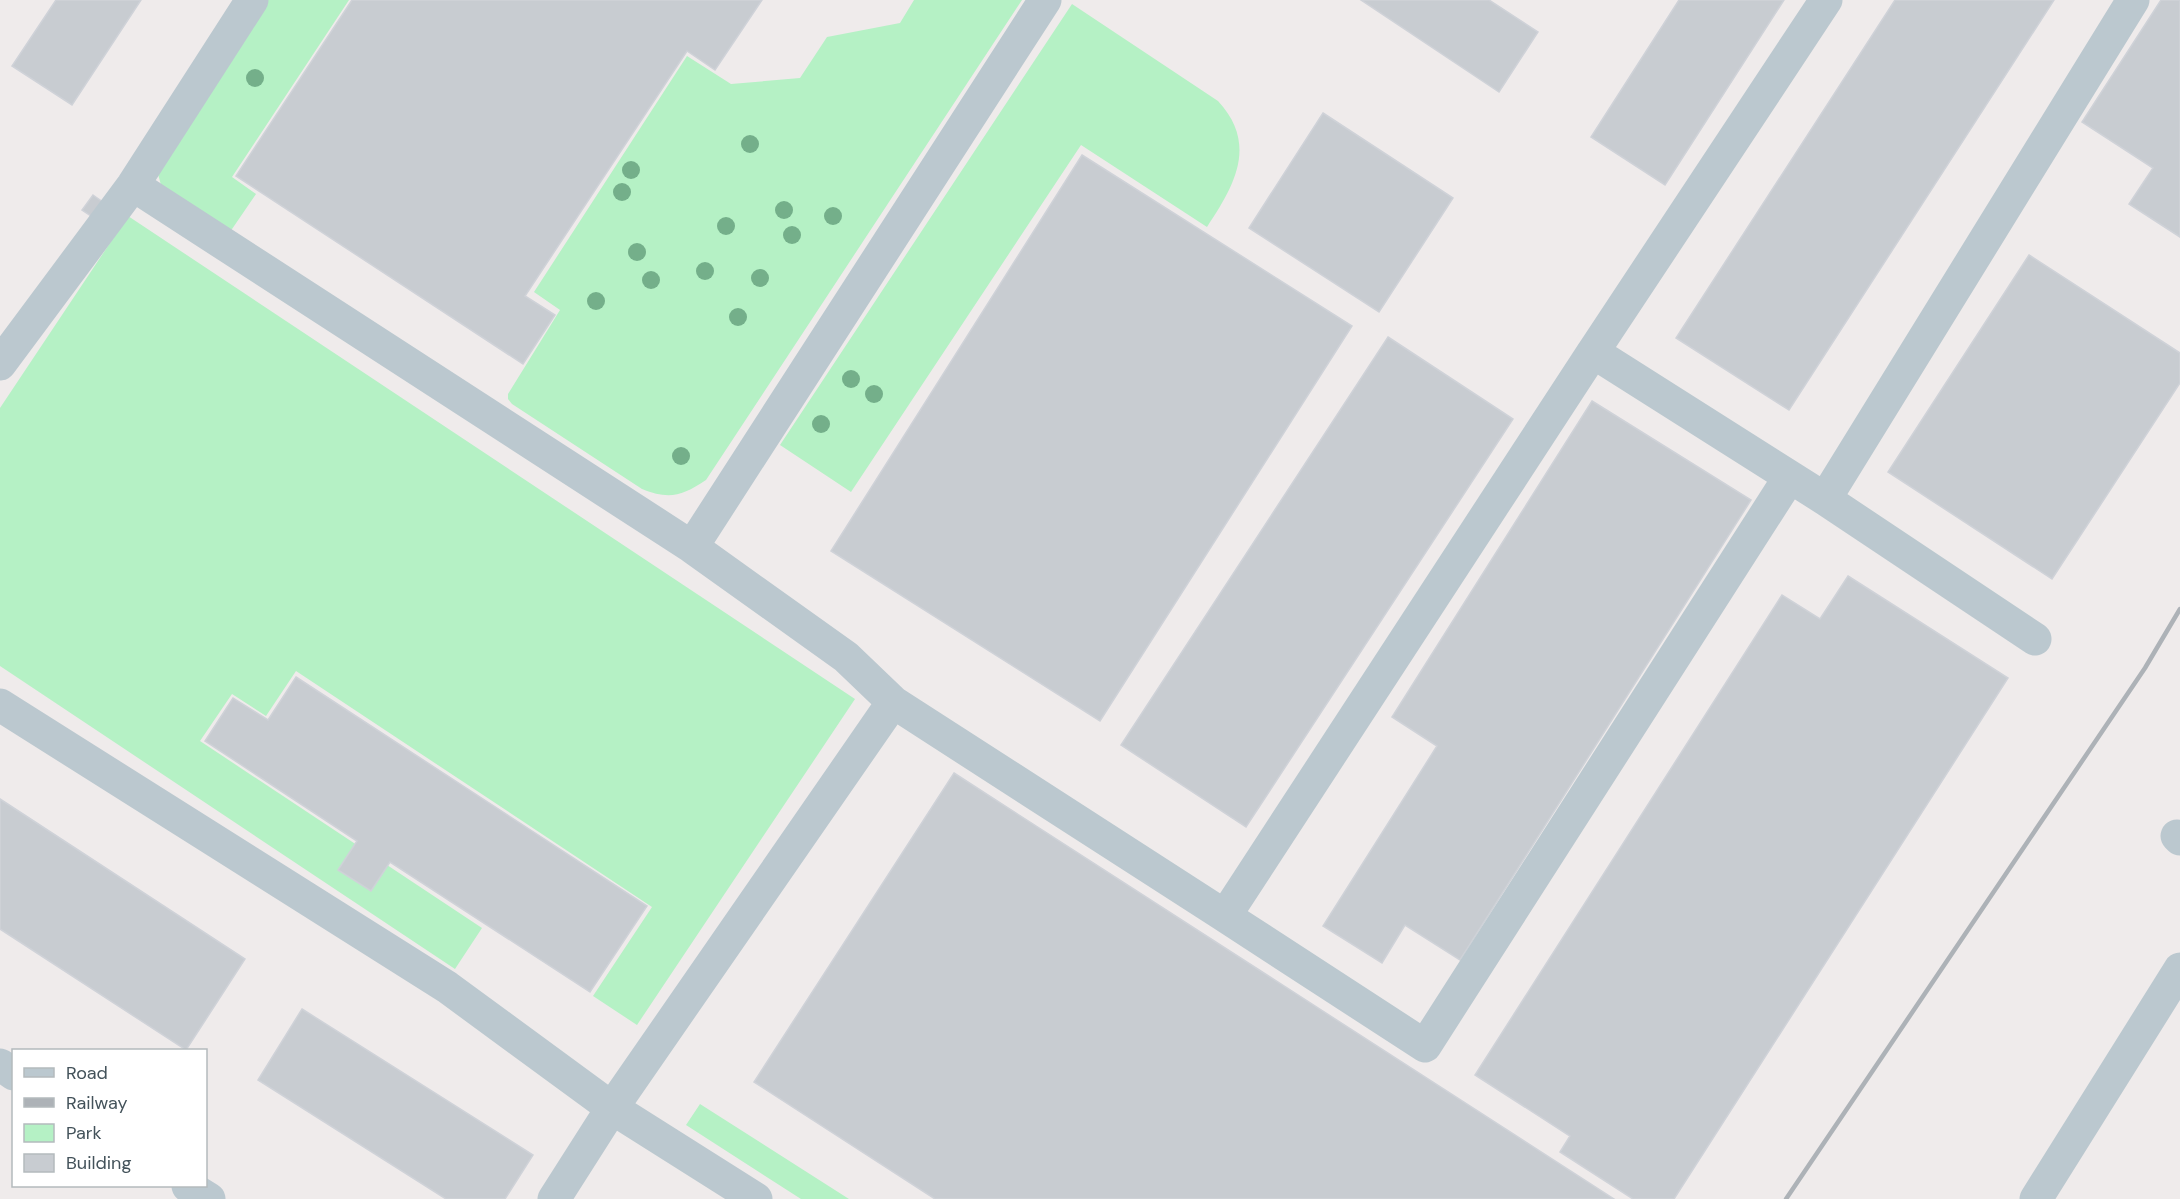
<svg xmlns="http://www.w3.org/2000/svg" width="2180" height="1199" viewBox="0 0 2180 1199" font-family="'DM Sans',sans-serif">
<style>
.green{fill:#b5f1c5}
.building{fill:#c8ccd1;stroke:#cfd2d8;stroke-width:1.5}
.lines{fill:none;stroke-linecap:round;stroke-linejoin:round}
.minor{stroke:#bbc8cf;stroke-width:33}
.rail{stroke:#adb2b7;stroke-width:4.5}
.tree{fill:#74af8a}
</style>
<rect width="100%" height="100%" fill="#efebeb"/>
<path class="green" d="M268 0H349L232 177 256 194 230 232 161 185 158 174Z
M914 0H1022L706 480C682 496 669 500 642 489L512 404 508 399V394L560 310 534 292 687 56 731 84 800 78 827 37 900 23Z
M1072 4 1218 101C1258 144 1235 185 1207 227L1081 145 851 492 780 445Z
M128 216 855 699 637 1025 593 996 652 907 296 671 266 716 232 694 200 741 482 928 455 969 0 666V408Z
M700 1104 849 1199H801L686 1125Z"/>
<path class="building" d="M56 0H141L72 105 12 66Z
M352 0H762L715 70 687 51 525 296 555 315 523 364 236 176Z
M1361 0H1489L1538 32 1499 92Z
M1679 0H1784L1665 185 1591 137Z
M1895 0H2054L1789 410 1676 338Z
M2161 0H2180V237L2129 204 2153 168 2082 122Z
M1323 113 1453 198 1379 312 1249 228Z
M1082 155 1352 326 1100 721 831 551Z
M93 195 107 205 97 220 82 210Z
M2029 255 2180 353V383L2052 579 1888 472Z
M1388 337 1513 419 1246 827 1121 745Z
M1592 401 1751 500 1460 960 1405 925 1382 963 1323 926 1437 746 1392 717Z
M1848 576 2008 678 1674 1199H1633L1560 1152 1570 1136 1475 1075 1782 595 1820 619Z
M296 677 647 906 590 992 390 862 371 891 338 870 357 841 205 741 233 698 268 720Z
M954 773 1614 1199H935L754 1082Z
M0 799 245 959 186 1050 0 929Z
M302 1009 533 1155 505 1199H446L258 1080Z"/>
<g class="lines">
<path class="minor" d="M1826 0 1593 352 1825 499 2133 0
M133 185 692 547
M1593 352 1225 916 1425 1046 1789 478
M0 364 133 185 252 0
M1825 499 2035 639
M893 702 1225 916
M0 705 447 987 612 1108 756 1199
M2177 836 2180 839
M0 1065 14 1074
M188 1186 209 1199
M554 1199 612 1108 893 702 846 657 692 547 1045 0
M2036 1199 2180 969"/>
<path class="rail" d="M1786 1199 2145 668 2180 609"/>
</g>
<g class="tree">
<circle cx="255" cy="78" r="9"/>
<circle cx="750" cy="144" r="9"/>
<circle cx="631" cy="170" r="9"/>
<circle cx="622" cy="192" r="9"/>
<circle cx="784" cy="210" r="9"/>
<circle cx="833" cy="216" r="9"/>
<circle cx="726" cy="226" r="9"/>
<circle cx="792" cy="235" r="9"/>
<circle cx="637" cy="252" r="9"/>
<circle cx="705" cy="271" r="9"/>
<circle cx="760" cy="278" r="9"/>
<circle cx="651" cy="280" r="9"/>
<circle cx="596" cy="301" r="9"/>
<circle cx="738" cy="317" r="9"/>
<circle cx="851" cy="379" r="9"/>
<circle cx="874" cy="394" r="9"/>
<circle cx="821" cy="424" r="9"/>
<circle cx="681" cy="456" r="9"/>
</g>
<rect x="12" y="1049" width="195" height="138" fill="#ffffff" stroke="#b4babd" stroke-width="1.5"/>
<rect x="24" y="1068" width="30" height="9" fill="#bbc8cf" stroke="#b4babd" stroke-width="1.5"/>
<text x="66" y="1079" font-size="18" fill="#43525a">Road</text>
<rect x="24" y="1098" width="30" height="9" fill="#adb2b7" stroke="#b4babd" stroke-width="1.5"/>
<text x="66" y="1109" font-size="18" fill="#43525a">Railway</text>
<rect x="24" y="1124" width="30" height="18" fill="#b5f1c5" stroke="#b4babd" stroke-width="1.5"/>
<text x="66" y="1139" font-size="18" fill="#43525a">Park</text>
<rect x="24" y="1154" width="30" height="18" fill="#c8ccd1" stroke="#b4babd" stroke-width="1.5"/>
<text x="66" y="1169" font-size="18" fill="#43525a">Building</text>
</svg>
